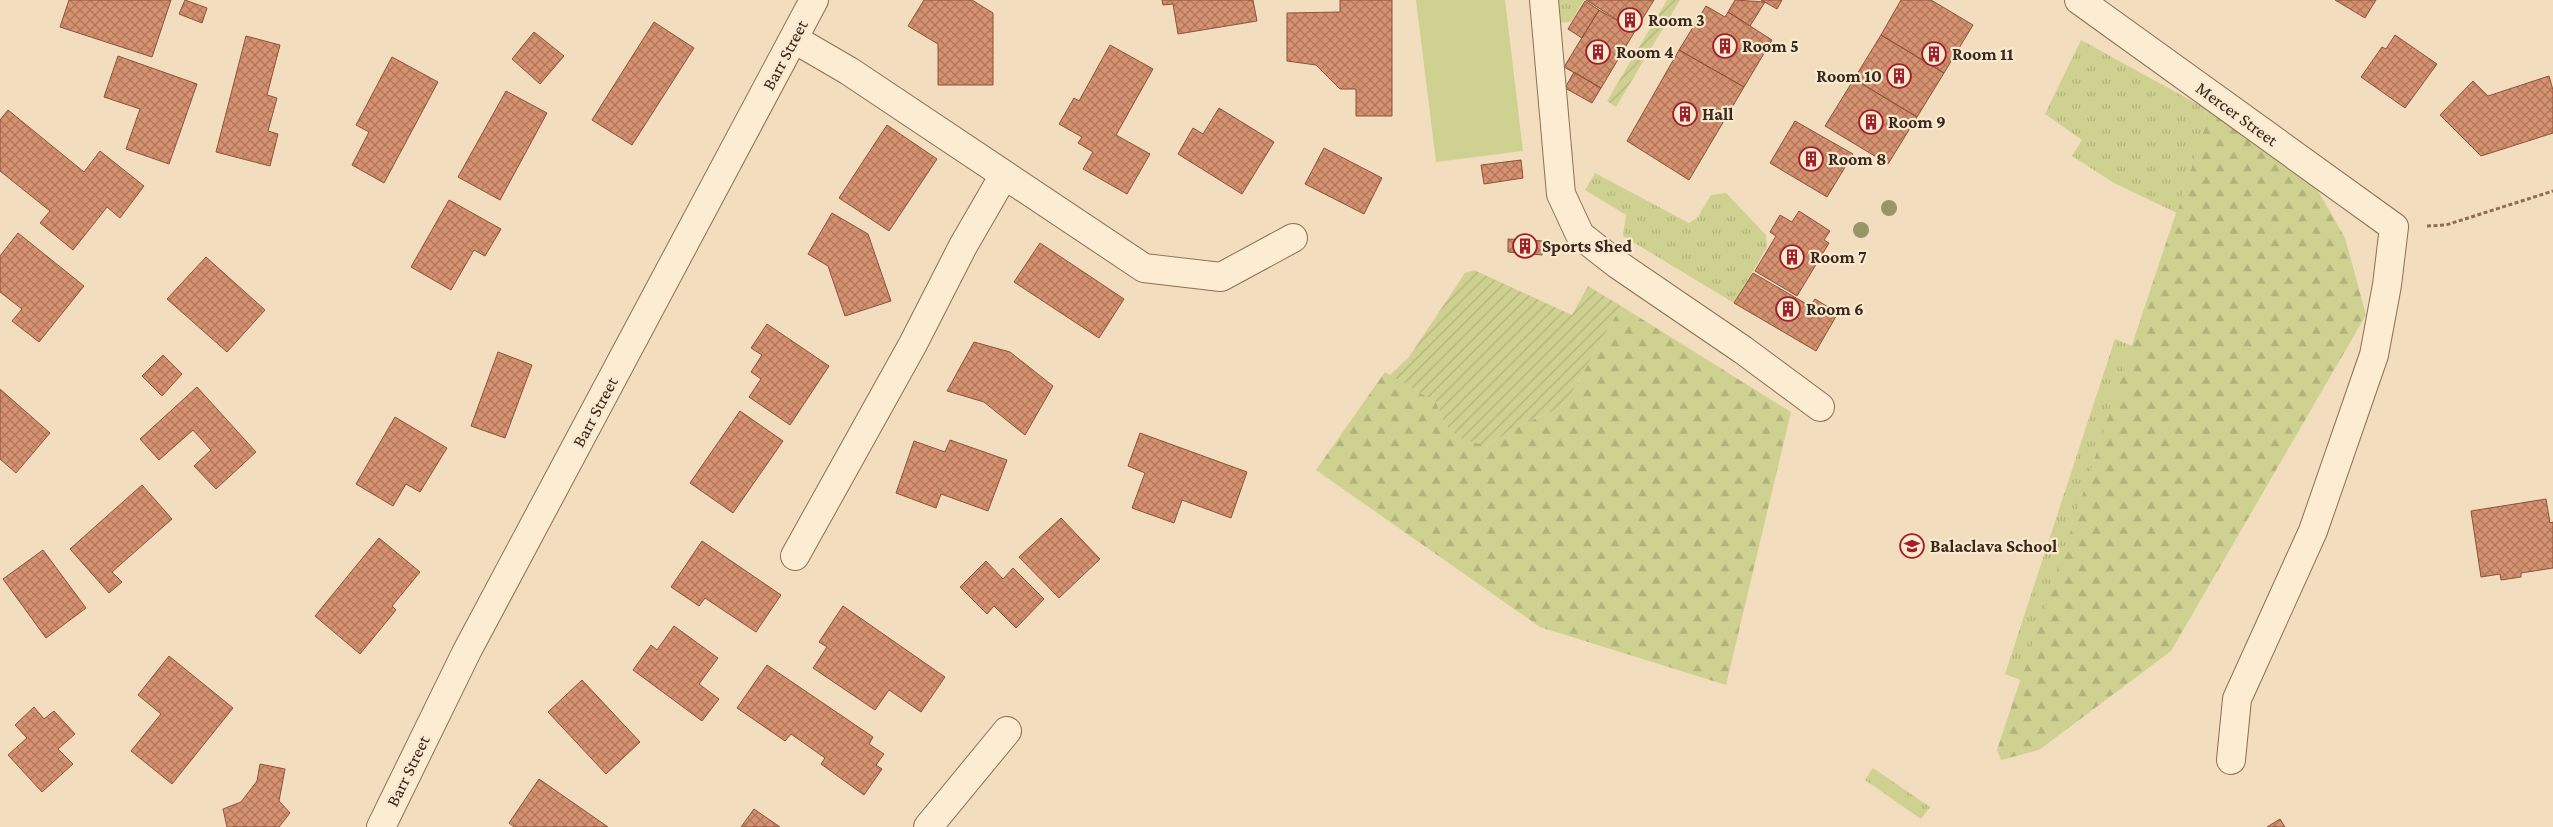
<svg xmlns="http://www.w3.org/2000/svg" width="2553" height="827" viewBox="0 0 2553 827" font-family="'Crimson Pro',serif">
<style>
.forest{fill:url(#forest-firs)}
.park{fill:url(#park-tufts)}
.garden{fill:url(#garden-furrows)}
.pitch{fill:#cfd191}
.building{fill:url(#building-cross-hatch);stroke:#8e5338}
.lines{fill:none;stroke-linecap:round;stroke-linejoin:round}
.minor-casing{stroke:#8d6e55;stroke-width:30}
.path{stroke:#8d6e55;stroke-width:3;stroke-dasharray:4 2.5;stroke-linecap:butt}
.minor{stroke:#fcecd2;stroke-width:28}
.tree{fill:#989567}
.labels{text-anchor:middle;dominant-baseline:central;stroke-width:4.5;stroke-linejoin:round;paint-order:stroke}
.poi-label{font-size:18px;font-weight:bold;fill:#3a271b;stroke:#f9e9ce;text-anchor:start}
.street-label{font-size:18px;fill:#3a271b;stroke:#f9e9ce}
</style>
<defs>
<pattern id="forest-firs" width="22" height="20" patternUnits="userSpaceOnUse" patternTransform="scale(1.25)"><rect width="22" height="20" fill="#cfd191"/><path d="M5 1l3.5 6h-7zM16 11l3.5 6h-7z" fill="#b2b37c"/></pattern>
<pattern id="park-tufts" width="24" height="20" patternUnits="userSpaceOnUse" patternTransform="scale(1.25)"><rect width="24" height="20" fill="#cfd191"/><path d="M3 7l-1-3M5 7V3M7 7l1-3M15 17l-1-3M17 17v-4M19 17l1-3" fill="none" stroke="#b2b37c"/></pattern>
<pattern id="garden-furrows" width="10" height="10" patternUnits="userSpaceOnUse" patternTransform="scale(1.25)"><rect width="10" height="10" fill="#cfd191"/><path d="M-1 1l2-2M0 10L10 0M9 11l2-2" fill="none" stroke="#b2b37c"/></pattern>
<pattern id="building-cross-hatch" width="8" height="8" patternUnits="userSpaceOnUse" patternTransform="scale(1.25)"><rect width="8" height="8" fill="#d59170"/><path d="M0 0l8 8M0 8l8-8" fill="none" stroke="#ae765b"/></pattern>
</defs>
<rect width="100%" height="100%" fill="#f2debe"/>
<path class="forest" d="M2210 111 2313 182 2345 238 2366 315 2171 651 2039 750 2001 760 1997 750Z
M1621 306 1791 412 1726 685 1540 627 1316 470 1385 372 1436 402 1444 423 1486 446 1518 426 1564 406Z"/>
<path class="park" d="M1554 0H1584L1571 22 1556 23Z
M2081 40 2210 111 2177 213 2114 183 2072 156 2082 140 2045 114Z
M1595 173 1689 223 1697 218 1711 195 1726 193 1766 235 1767 247 1734 303 1623 236 1626 215 1585 190Z
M2115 339 2132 346 2021 680 2005 674Z
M1873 768 1930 807 1921 819 1865 780Z"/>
<path class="garden" d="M1667 0H1680L1616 107 1607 101Z
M1474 270 1572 315 1588 286 1621 306 1564 406 1518 426 1486 446 1460 438 1444 423 1436 402 1390 375 1409 357 1465 273Z"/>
<path class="pitch" d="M1416 0H1505L1523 151 1436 162Z"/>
<path class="building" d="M69 0H171L152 57 60 27Z
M185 0 207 8 202 23 179 14Z
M924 0H972L993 13V85H938V44L908 26Z
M1162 0H1253L1257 21 1178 34 1173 4 1163 5Z
M1340 0H1392V116H1356V89H1340L1316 65 1287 61V13L1340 12Z
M1586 0H1654L1635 31Z
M1735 0 1765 2 1750 26 1728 12Z
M1761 0H1782L1777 9Z
M1901 0H1931L1973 25 1944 73 1881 35Z
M2335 0H2376L2365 18Z
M1585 1 1599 10 1582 38 1568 29Z
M1706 6 1725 17 1728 12 1772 40 1744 87 1679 50Z
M1599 10 1635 31 1601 88 1564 67Z
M654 22 694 48 632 145 592 120Z
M534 32 564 56 540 84 512 59Z
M1881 35 1944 73 1917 117 1854 79Z
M2395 35 2437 64 2405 108 2361 77 2382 47 2386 49Z
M246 36 280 45 267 95 277 98 268 131 278 134 270 166 216 152Z
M1110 45 1153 69 1116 135 1150 154 1127 194 1083 169 1093 152 1078 143 1082 137 1059 124 1074 98 1079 101Z
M1679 50 1744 87 1689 180 1627 141Z
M118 56 197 84 169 164 126 149 140 109 104 97Z
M392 57 438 82 384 183 352 165 369 132 356 125Z
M1574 72 1601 88 1592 103 1565 88Z
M2549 76 2553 90V133L2481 156 2440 115 2473 81 2488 96Z
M1854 79 1917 117 1888 164 1825 126Z
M506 91 547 113 500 200 458 177Z
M1219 108 1274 142 1242 194 1178 154 1193 128 1203 134Z
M8 110 84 172 100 151 144 186 120 218 107 207 73 250 40 223 50 211 0 171V120Z
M1795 121 1853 154 1827 197 1770 163Z
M887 125 937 159 889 231 839 198Z
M1324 148 1382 178 1364 214 1305 184Z
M1521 160 1523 178 1484 184 1481 165Z
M449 200 501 229 485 256 474 250 451 290 411 267Z
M1799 211 1830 231 1824 240 1829 243 1797 296 1755 271 1776 236 1770 232 1780 215 1792 222Z
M832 213 868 234 891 301 845 316 828 266 808 254Z
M18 233 84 286 39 342 12 321 22 309 0 292V256Z
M1508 239 1544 241 1542 255 1508 252Z
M1040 243 1124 299 1099 338 1014 282Z
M206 257 265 310 227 352 167 299Z
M1753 273 1810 306 1815 299 1838 313 1816 351 1734 303Z
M767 324 829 366 790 425 749 397 761 379 751 372 762 355 751 348Z
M974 342 1010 352 1053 386 1025 435 984 402 947 391Z
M498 352 532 365 505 438 471 426Z
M163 355 182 374 162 396 142 376Z
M197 387 256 452 216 489 194 466 211 450 193 430 159 460 140 439Z
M0 389 50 433 16 473 0 459Z
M740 411 783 441 733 513 690 483Z
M395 417 447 448 420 492 406 484 393 506 356 484Z
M1140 433 1247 472 1231 518 1182 500 1174 523 1132 508 1145 473 1128 466Z
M950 440 1007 460 988 511 941 494 936 508 896 493 914 441 945 452Z
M142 485 172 519 112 572 122 582 109 593 70 549Z
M2546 499 2550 523 2553 522V568L2521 573V577L2501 580 2500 574 2481 577 2471 511Z
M1061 518 1100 559 1059 598 1019 557Z
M379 538 420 572 392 606 396 610 360 654 315 616Z
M702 541 781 595 756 632 705 598 699 606 671 587Z
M43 550 86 608 46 638 3 579Z
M986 561 1003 579 1013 568 1044 599 1016 628 994 606 987 614 960 587Z
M843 606 945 677 921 712 889 690 875 710 813 668 827 647 819 642Z
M674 626 718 658 699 684 719 699 702 721 633 670 651 645 657 650Z
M169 656 233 708 172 784 131 751 161 714 138 695Z
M767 665 873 737 869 744 884 754 876 765 882 769 864 795 821 764 825 758 791 734 785 741 737 708Z
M582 680 640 742 606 774 548 712Z
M34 707 44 719 54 711 75 734 58 749 73 764 42 792 8 755 27 738 15 725Z
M260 764 285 769 279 801 290 813 279 827H227L223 809 241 802 257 781Z
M539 779 608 827H514L509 823Z
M754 809 780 827H741Z
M2280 819 2285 827H2267Z"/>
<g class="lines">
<g class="minor-casing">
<path id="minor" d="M1544 0 1561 194 1580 235 1617 264 1743 350 1820 407
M2079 0 2394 227 2387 285 2374 355 2313 531 2237 699 2231 760
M794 39 849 71 1144 268 1221 277 1293 238
M795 556 913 344 963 246 1004 175
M381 827 467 651 814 0
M928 827 1007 731"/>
</g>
<path class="path" d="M2427 226 2446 225 2553 191"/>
<use href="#minor" class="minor"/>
</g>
<g class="tree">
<circle cx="1889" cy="208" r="8"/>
<circle cx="1861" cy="230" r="8"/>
</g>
<defs>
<g id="building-ring" transform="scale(1.25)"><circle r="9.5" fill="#f9e9ce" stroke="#a21e2a" stroke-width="1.5"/><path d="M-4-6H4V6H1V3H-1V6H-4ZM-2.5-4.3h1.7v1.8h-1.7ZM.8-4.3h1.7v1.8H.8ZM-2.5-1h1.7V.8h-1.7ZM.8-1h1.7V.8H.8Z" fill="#a21e2a"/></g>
<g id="school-ring" transform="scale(1.25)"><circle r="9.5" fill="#f9e9ce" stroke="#a21e2a" stroke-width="1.5"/><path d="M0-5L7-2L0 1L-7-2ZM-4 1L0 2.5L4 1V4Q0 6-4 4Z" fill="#a21e2a"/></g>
</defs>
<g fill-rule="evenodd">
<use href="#building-ring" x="1630" y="20"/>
<use href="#building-ring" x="1725" y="46"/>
<use href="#building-ring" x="1598" y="52"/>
<use href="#building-ring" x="1934" y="54"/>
<use href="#building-ring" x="1899" y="76"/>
<use href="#building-ring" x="1685" y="114"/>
<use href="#building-ring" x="1871" y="122"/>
<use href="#building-ring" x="1811" y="159"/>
<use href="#building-ring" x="1525" y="246"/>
<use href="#building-ring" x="1792" y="257"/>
<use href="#building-ring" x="1788" y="309"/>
<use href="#school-ring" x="1912" y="546"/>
</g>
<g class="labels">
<g class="poi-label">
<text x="1648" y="20">Room 3</text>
<text x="1742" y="46">Room 5</text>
<text x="1616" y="52">Room 4</text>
<text x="1952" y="54">Room 11</text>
<text x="1882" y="76" text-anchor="end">Room 10</text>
<text x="1702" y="114">Hall</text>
<text x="1888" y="122">Room 9</text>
<text x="1828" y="159">Room 8</text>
<text x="1542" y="246">Sports Shed</text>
<text x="1810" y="257">Room 7</text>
<text x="1806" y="309">Room 6</text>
<text x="1930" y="546">Balaclava School</text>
</g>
<g class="street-label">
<text transform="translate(785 55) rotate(-62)">Barr Street</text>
<text transform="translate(2237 114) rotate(36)">Mercer Street</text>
<text transform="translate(595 412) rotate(-62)">Barr Street</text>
<text transform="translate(408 771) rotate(-64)">Barr Street</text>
</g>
</g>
</svg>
